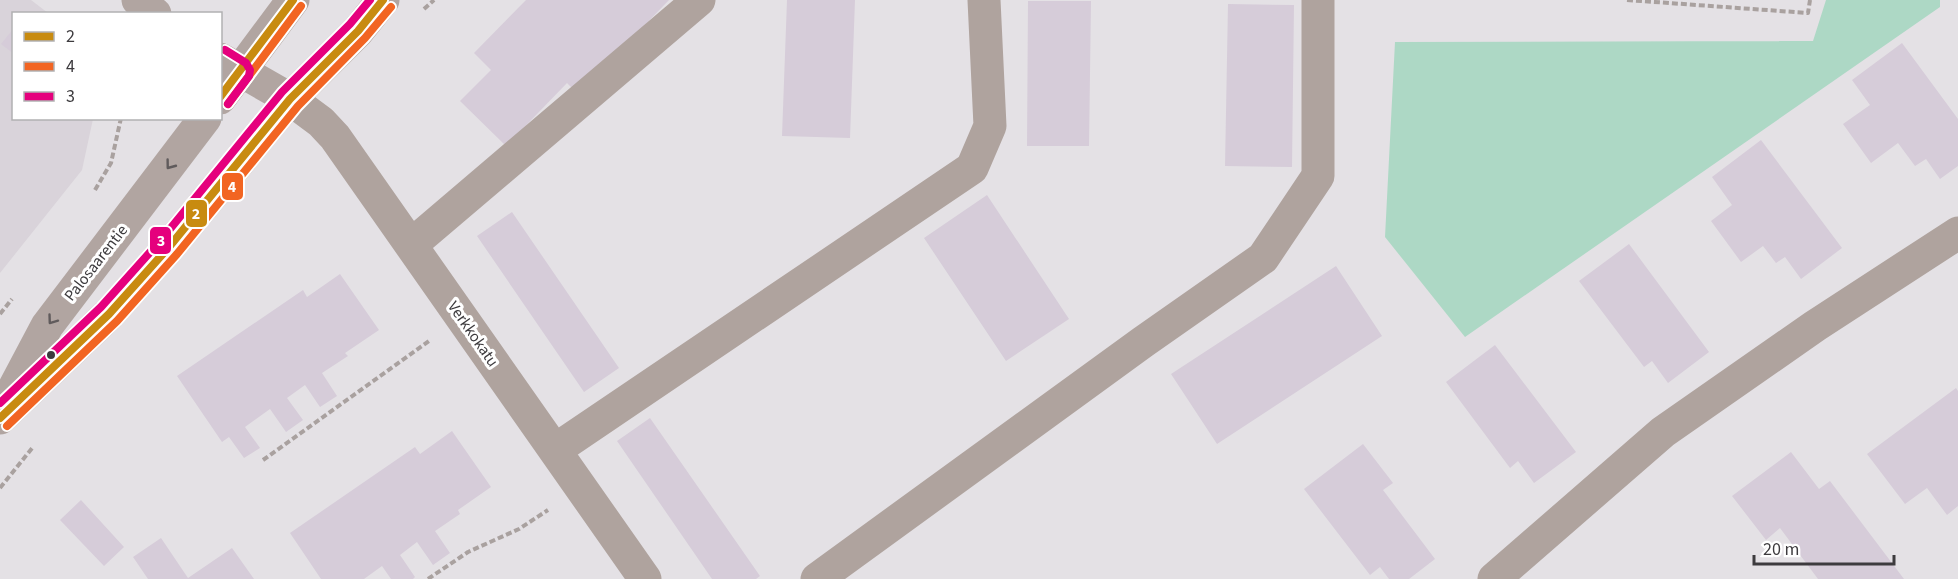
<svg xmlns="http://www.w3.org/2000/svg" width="1958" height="579" viewBox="0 0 1958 579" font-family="'Source Sans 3',sans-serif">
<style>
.built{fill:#d9d3da}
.green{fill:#add8c5}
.building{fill:#d6ccd9}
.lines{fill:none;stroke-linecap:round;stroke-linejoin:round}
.path{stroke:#a9a19f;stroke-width:4;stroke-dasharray:6 3;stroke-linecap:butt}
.minor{stroke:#afa39e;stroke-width:33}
.major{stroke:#b1a5a1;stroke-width:33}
.bus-1-casing{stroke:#fff;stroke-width:12}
.bus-2-casing{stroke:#fff;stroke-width:12}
.bus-3-casing{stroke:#fff;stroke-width:12}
.bus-1{stroke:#c88b10;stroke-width:8}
.bus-2{stroke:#f26522;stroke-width:8}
.bus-3{stroke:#e5007d;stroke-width:8}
.oneway{stroke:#605b5c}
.bus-dot{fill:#3d3b3e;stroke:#fff;stroke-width:2}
.labels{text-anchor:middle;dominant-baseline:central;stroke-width:6;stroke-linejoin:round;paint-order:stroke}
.street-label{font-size:16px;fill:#3d3b3e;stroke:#fff}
.line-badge{stroke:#fff;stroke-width:2}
.badge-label{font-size:16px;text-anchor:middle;font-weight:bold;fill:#fff}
</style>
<rect width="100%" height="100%" fill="#e4e1e5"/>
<path class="built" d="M0 0H31L48 13 14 14V118L93 119 82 170 0 273Z"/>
<path class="green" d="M1826 0H1940V7L1465 337 1385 237 1395 42 1813 41Z"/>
<path class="building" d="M526 0H669L578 94 567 83 506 146 460 101 491 70 474 53Z
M787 0H855L850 138 782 136Z
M1028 1H1091L1089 146H1027Z
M1228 4 1294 5 1292 167 1225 166Z
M14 28V54L1 44Z
M1902 43 1958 119V166L1940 179 1926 159 1915 166 1898 143 1871 163 1843 124 1870 105 1852 80Z
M1761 140 1842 248 1801 279 1785 257 1776 263 1763 246 1741 262 1711 221 1732 205 1712 177Z
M987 195 1069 319 1006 361 924 238Z
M512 212 619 368 584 392 477 236Z
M1629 244 1709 352 1668 383 1652 361 1644 367 1579 281Z
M1336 266 1382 336 1217 444 1171 374Z
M340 274 379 330 345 353 348 356 322 373 337 396 320 407 305 385 287 398 303 420 286 432 270 409 245 427 260 448 244 458 229 437 222 442 177 376 303 290 307 297Z
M1495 345 1576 452 1534 483 1518 461 1510 468 1446 382Z
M1956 388 1958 391V506L1947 515 1927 488 1905 504 1867 454Z
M650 418 760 576 756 579H712L617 441Z
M452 431 491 487 458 510 460 514 435 531 450 553 433 565 417 542 400 555 415 577 413 579H391L382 566 364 579H321L290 533 415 447 420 454Z
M1363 444 1393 483 1383 490 1435 559 1409 579H1389L1380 567 1370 575 1304 489Z
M1791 452 1819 489 1830 481 1904 579H1818L1780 528 1766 540 1732 496Z
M81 500 124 547 104 566 60 520Z
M161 538 188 578 232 548 254 579H148L133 557Z"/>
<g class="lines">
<path class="path" d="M1627 0 1808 13 1810 0
M424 9 434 0
M95 190 111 163 121 118
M0 314 12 299
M263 460 429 341
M0 488 33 447
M428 579 468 552 519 529 548 510"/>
<path class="minor" d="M290 99 321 122 335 137 645 579
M411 245 699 0
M555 450 972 168 990 126 984 0
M817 579 1143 342 1263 258 1318 176V0
M1494 579 1663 432 1815 326 1958 233"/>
<path class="major" d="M138 0 155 14
M220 59 290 99
M220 98 293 0
M10 396 47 326 205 118
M0 418 109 314 169 247 290 99 358 31 383 0"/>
<g class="bus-1-casing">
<path id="bus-1" d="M220 97 293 0
M0 418 109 314 169 247 290 99 358 31 383 0"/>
</g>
<g class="bus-2-casing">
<path id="bus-2" d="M228 104 301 6
M7 426 117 321 177 254 298 106 365 38 391 7"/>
</g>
<g class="bus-3-casing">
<path id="bus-3" d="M225 50 246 63 250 70 249 76 228 104
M0 403 101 307 161 240 282 92 350 24 370 0"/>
</g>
<use href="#bus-1" class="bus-1"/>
<use href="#bus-2" class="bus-2"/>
<use href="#bus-3" class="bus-3"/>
</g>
<defs><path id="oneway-chevron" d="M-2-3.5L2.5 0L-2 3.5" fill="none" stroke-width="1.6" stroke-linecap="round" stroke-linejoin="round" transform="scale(1.5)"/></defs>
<g class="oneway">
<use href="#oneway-chevron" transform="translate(170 165) rotate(127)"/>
<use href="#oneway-chevron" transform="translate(52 320) rotate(126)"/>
</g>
<circle class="bus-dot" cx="51" cy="355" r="5"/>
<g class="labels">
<g class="street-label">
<text transform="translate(96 263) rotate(-52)">Palosaarentie</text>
<text transform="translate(473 334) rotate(55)">Verkkokatu</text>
</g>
</g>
<g class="line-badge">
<rect x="221" y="172" width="23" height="29" rx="6" fill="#f26522"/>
<rect x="185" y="199" width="23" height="29" rx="6" fill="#c88b10"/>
<rect x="149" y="226" width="23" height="29" rx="6" fill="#e5007d"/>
</g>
<g class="badge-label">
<text x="232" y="192">4</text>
<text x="196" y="219">2</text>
<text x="161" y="246">3</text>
</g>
<rect x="12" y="12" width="210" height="108" fill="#ffffff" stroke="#b1b1b2" stroke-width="1.5"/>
<rect x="24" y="32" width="30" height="9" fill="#c88b10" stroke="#b1b1b2" stroke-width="1.5"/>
<text x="66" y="42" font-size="18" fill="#3d3b3e">2</text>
<rect x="24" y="62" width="30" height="9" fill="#f26522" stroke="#b1b1b2" stroke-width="1.5"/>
<text x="66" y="72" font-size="18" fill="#3d3b3e">4</text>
<rect x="24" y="92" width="30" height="9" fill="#e5007d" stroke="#b1b1b2" stroke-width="1.5"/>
<text x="66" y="102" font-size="18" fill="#3d3b3e">3</text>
<path d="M1754 555v9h140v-9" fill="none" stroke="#3d3b3e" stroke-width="3"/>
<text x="1763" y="555" font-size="18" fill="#3d3b3e" stroke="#ffffff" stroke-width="4.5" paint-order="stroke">20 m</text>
</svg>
